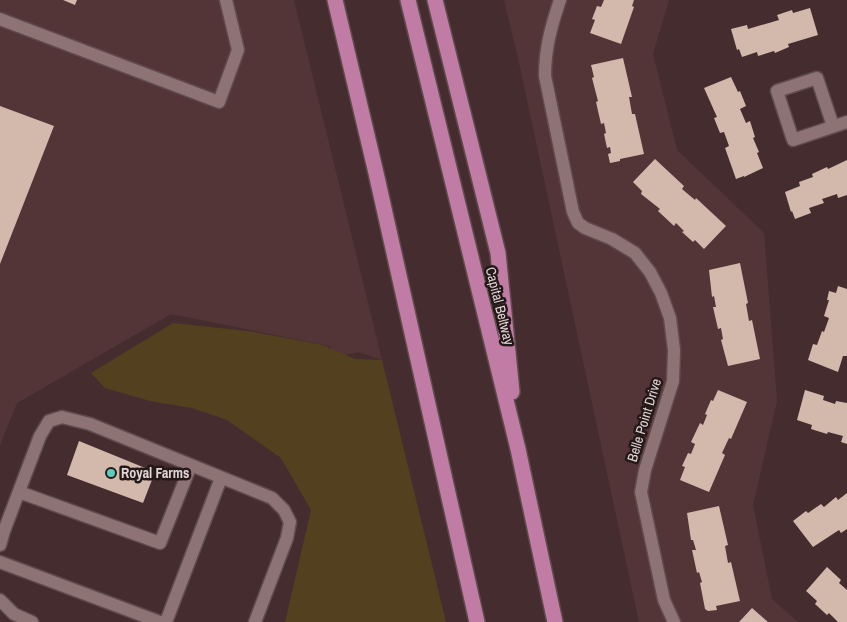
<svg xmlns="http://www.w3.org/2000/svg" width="847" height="622" viewBox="0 0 847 622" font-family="'Archivo Narrow',sans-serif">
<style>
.built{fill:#543537}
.green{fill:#52401e}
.building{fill:#d3b9ac}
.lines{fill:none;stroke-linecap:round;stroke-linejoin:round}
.minor-casing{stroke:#5f4a4c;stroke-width:15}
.highway-casing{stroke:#5f4a4c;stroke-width:18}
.minor{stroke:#8e7374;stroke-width:12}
.highway{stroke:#c17ca6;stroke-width:15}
.poi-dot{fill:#5bcebb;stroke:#241919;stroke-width:2}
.labels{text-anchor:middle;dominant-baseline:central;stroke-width:5;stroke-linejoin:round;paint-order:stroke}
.street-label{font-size:14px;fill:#e3d3d4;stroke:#241919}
.poi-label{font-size:14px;font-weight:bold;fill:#e3d3d4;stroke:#241919;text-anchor:start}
</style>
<rect width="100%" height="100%" fill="#452d2f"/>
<path class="built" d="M0 0H294L382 360 359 352 337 357 330 346 171 314 17 403 0 445Z
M504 0H669L653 54 677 150 764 233 777 401 753 505 772 599 798 622H639L518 58Z"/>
<path class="green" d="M173 323 248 331 323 345 355 359 382 360 446 622H285L311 510 281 458 227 420 192 408 150 401 105 388 91 373Z"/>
<path class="building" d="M63 0H77L75 5Z
M604 0H634L632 6 634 7 621 44 590 33 595 20 592 19 597 6 601 7Z
M810 8 818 35 788 44 789 47 775 53 774 51 758 56 757 52 742 57 739 49 737 50 731 29 747 25 748 29 779 20 777 15 792 10 793 13Z
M623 58 632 97H629L632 114H635L644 154 620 159V161L610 163 608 154 611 153 610 147 607 148 604 134 606 133 604 123 601 124 596 102 598 101 592 78 594 77 591 65Z
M731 77 738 92 740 91 746 106 740 109 746 123 750 121 755 137 753 138 759 152 757 153 763 168 744 177V176L736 179 725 148 729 146 724 132 720 133 714 118 717 117 704 88Z
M0 106 54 126 0 264Z
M655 159 684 186 682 189 695 200 696 198 726 226 704 249 695 240 693 242 682 232 684 231 676 223 674 226 658 211 660 209 641 194 642 191 633 182Z
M847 160V195L838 198 837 194 822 199 824 203 809 208 811 213 795 219 792 211 791 212 785 192 800 186 799 182 813 177 812 174 827 167 828 169Z
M740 263 748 303 746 304 749 321 752 320 760 359 728 366 721 340 723 339 721 328 718 329 713 307H716L714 296 712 297 709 270Z
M838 286 847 289V356H843L838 372 808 360 813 344 817 345 822 331 824 332 829 318 824 316 829 300H827L829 291 836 293Z
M718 390 747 402 731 439 729 438 722 453 725 455 709 492 680 480 685 467 682 466 688 453 691 454 695 444 691 442 700 423 703 425 707 415 705 414 711 400 713 401Z
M805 390 824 396 823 400 835 404 836 401 847 403V444L841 442 843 436 828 432 827 434 811 429 812 425 797 420Z
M79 441 155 472 143 503 67 475Z
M847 493V529L841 533 839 530 813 547 793 521 806 511 808 513 821 504 824 507 836 497 838 500Z
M719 506 728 545 725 546 728 563 731 562 740 601 716 606 717 610 708 611 705 609 700 583 702 582 699 572 697 573 692 550H696L693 540H691L687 513Z
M827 567 841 580 839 583 847 590V622H838L829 613 827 615 815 604 817 601 806 591Z
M752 608 768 622H739Z"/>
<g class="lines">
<g class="minor-casing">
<path id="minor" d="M560 0C551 27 545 48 545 76L573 212 578 223 585 228 612 239 635 253 650 272 661 293 670 318 674 350 673 381 645 470 641 492 664 600 674 622
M0 19 219 102 238 50 226 0
M833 126 817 78 777 91 793 140 847 122
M19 492 160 543 191 465
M0 530 4 531 40 436 49 421 62 417 90 424 272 498 284 510 290 522 287 538 255 622
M0 545 4 531
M0 562 160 622
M0 600 14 614 32 622
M166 622 221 478"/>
</g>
<g class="highway-casing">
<path id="highway" d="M335 0 376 173 477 622
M408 0 518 449 555 622
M435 0 498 253 512 392"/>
</g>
<use href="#minor" class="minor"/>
<use href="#highway" class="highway"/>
</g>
<circle class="poi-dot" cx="111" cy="473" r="5"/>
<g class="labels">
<g class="street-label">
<text transform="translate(500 306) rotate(76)">Capital Beltway</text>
<text transform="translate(644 420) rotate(-73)">Belle Point Drive</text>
</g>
<g class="poi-label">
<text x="121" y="473">Royal Farms</text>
</g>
</g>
</svg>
